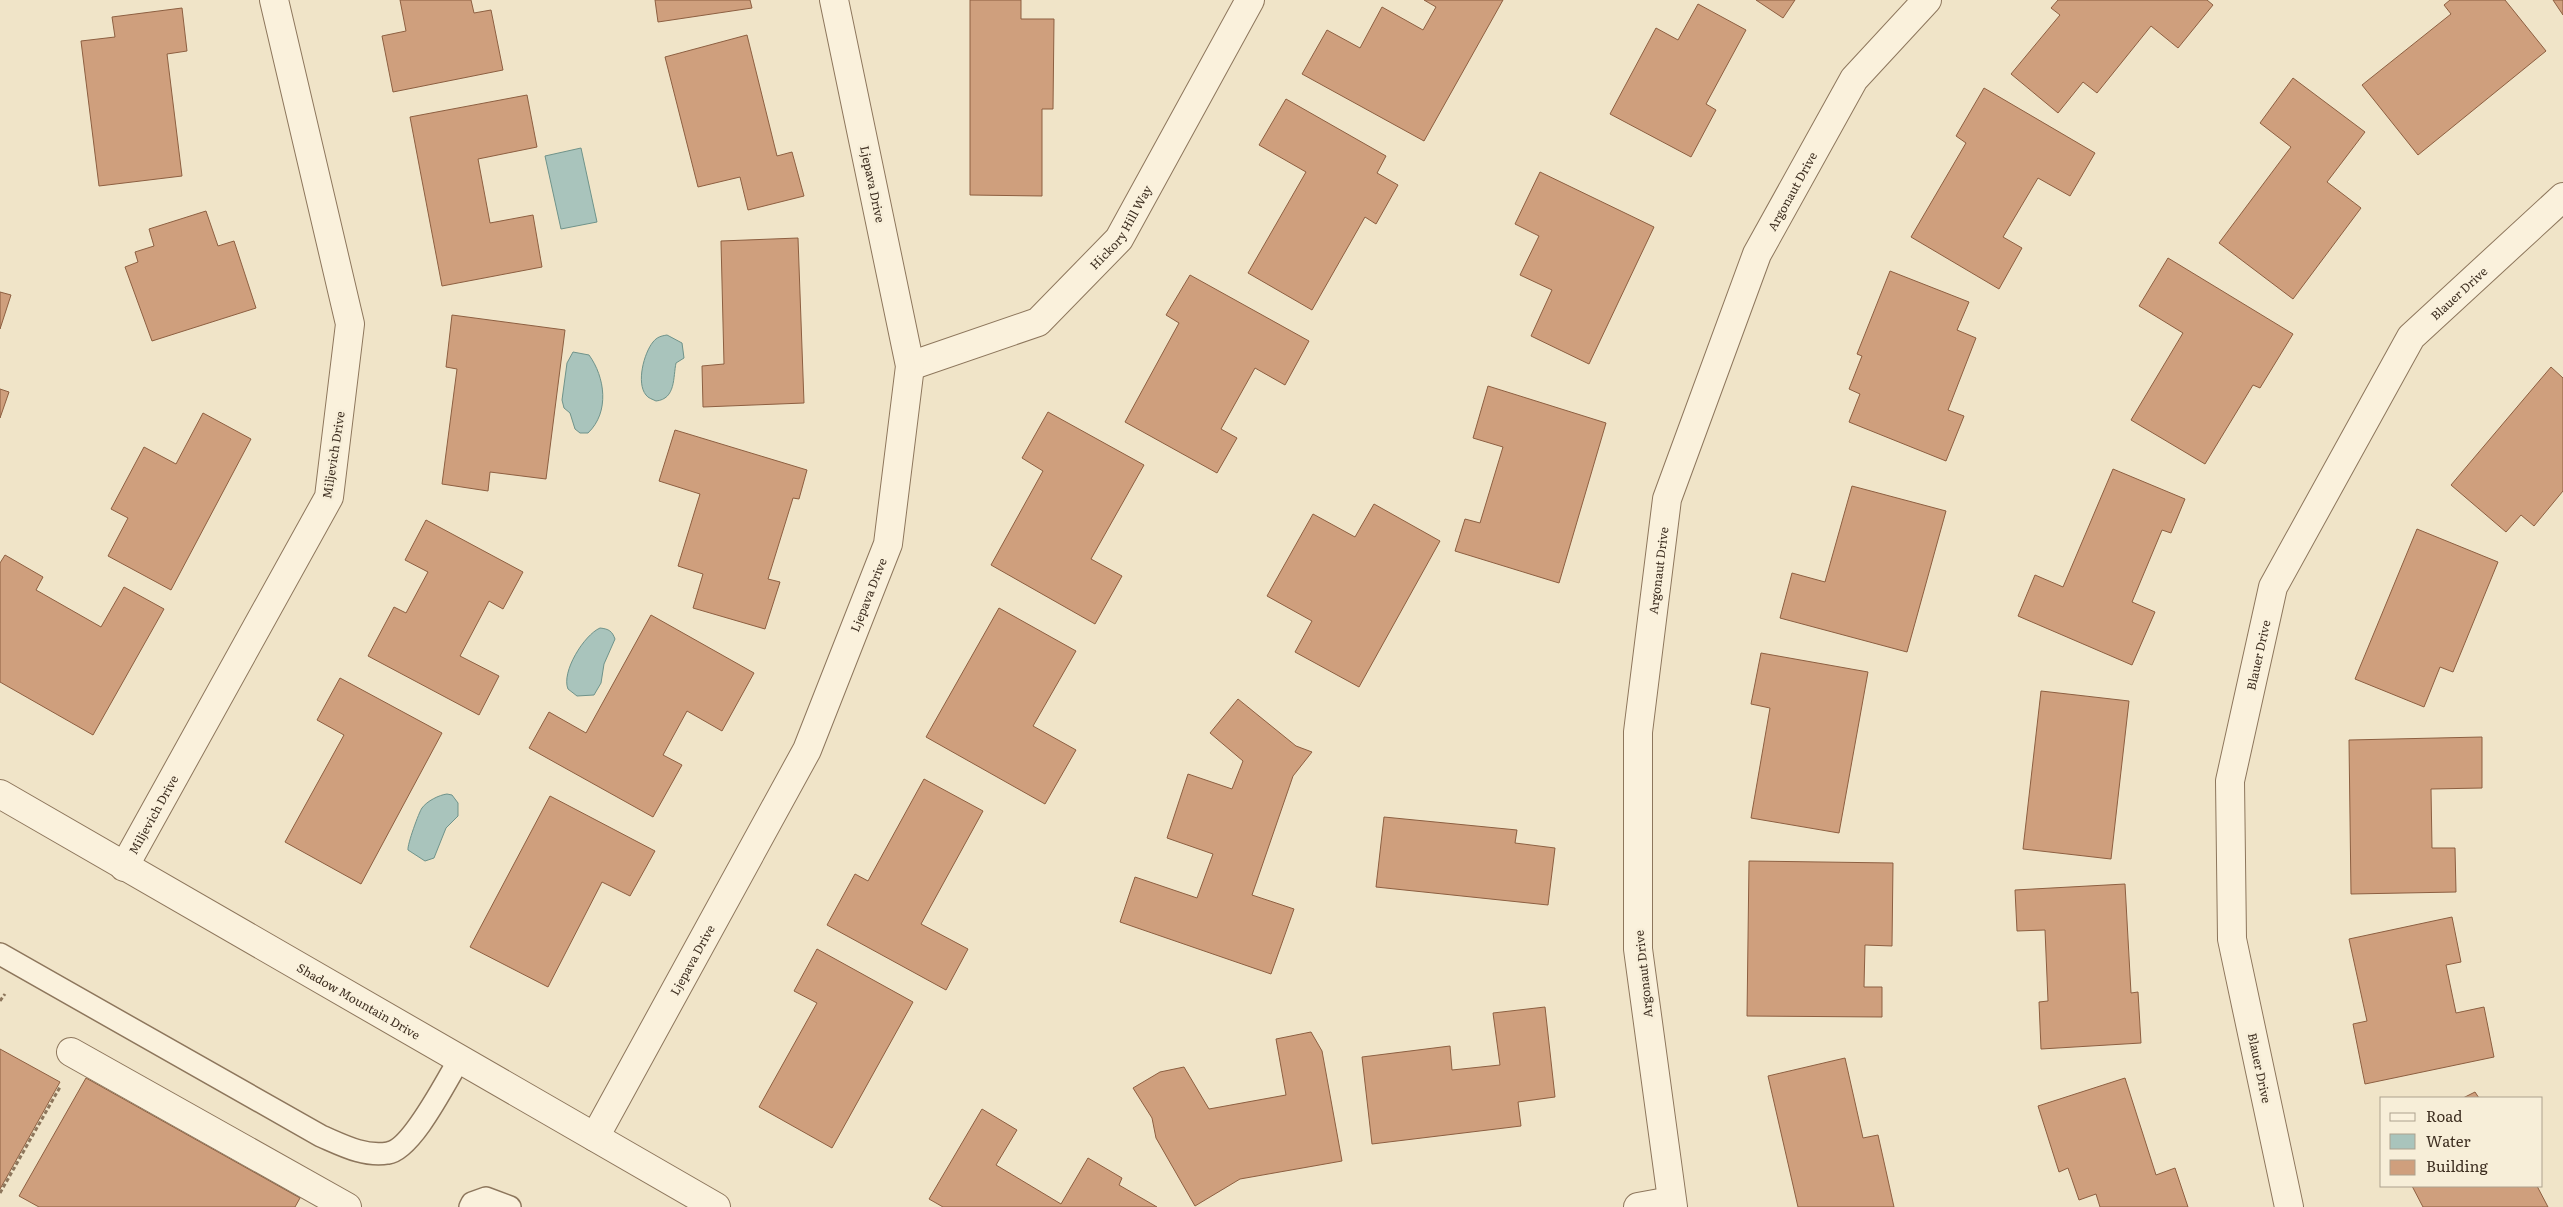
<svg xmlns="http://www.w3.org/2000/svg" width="2563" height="1207" viewBox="0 0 2563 1207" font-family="Literata,serif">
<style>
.water{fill:#a9c4bc;stroke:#6f938a}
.building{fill:#cf9f7d;stroke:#8d5f41}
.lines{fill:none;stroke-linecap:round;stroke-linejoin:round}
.lane-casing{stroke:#8d765c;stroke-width:24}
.street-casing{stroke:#8d765c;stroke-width:30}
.path{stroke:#8d765c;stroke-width:3;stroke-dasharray:4 2.5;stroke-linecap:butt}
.lane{stroke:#faf1dc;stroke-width:21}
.street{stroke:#faf1dc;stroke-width:28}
.labels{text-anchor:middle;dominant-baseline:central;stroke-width:5;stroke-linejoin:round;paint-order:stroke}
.street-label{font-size:12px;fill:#3d2e20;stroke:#f7eed8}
</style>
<rect width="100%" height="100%" fill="#f0e4c8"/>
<path class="water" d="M581 148 597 222 561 229 545 156Z
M667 335 682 343 684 358 676 363C673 377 676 399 656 401 652 399 648 398 646 395 636 383 644 353 653 342 657 337 661 336 667 335Z
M573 352 589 355C605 377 610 412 588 433H580L575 429 570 413 564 408 562 400 567 363Z
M600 628C609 629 612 631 615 639L604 664 601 683 594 695 577 696 568 689C561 672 584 635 600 628Z
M447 794 452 795 458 803V816L446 828 434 858 425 861 408 850C407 845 419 812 422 808 427 801 439 795 447 794Z"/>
<path class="building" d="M400 0H471L474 13 491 10 503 70 393 92 382 36 406 31Z
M655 0H750L752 8 658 22Z
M970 0H1021V19H1054L1053 109H1042V196L970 195Z
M1424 0H1503L1424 141 1302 74 1327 30 1360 48 1382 7 1423 30 1436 7Z
M1756 0H1795L1783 18Z
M2058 0H2207L2213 5 2178 48 2151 26 2097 93 2083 82 2058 113 2011 74 2060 15 2051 8Z
M2450 0H2505L2546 51 2418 155 2362 85 2451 14 2444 5Z
M2553 0H2563V15Z
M1698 4 1746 30 1706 104 1716 110 1691 157 1610 114 1656 28 1678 40Z
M182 8 187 51 167 54 182 176 99 186 81 41 115 37 112 17Z
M747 35 777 156 792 152 804 196 748 210 740 177 698 187 665 57Z
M2293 78 2365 132 2327 182 2361 208 2293 299 2219 243 2291 147 2260 123Z
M1984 88 2095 153 2070 196 2038 178 2003 237 2022 248 1999 289 1911 237 1966 143 1956 136Z
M527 95 537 147 478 159 490 223 533 215 542 267 442 286 410 117Z
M1286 99 1386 156 1377 173 1398 185 1376 224 1365 217 1312 310 1248 273 1306 172 1259 145Z
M1540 172 1654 227 1589 364 1531 336 1552 290 1520 275 1539 236 1515 224Z
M206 211 218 246 234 241 256 308 152 341 125 267 138 262 135 252 154 246 149 229Z
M798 238 804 403 703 407 702 366 724 364 721 241Z
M2168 258 2293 334 2260 388 2253 385 2205 464 2131 420 2183 333 2139 306Z
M1890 271 1969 302 1957 330 1976 338 1948 410 1964 416 1946 461 1849 422 1860 394 1849 389 1862 356 1857 354Z
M1190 275 1309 341 1285 385 1255 368 1221 429 1237 438 1217 473 1125 422 1179 323 1166 315Z
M0 292 11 295 0 329Z
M452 315 565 330 546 479 490 472 488 491 442 484 457 369 446 367Z
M2551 367 2563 378V491L2534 526 2521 515 2506 532 2451 485Z
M1488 386 1606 423 1559 583 1455 551 1465 519 1480 523 1503 447 1473 438Z
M0 389 9 392 0 418Z
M1048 412 1144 465 1091 559 1122 576 1095 624 991 565 1043 471 1022 458Z
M203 413 251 439 171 590 108 556 128 518 111 509 144 447 176 464Z
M675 430 807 470 799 499 793 498 768 579 780 582 765 629 693 608 703 574 678 566 700 494 659 481Z
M2113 469 2185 499 2171 533 2162 530 2132 602 2155 612 2132 665 2018 616 2035 575 2063 587Z
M1852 486 1946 511 1907 652 1780 618 1792 573 1825 582Z
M1374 504 1440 541 1359 687 1295 652 1312 621 1267 596 1313 514 1355 537Z
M426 520 523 572 503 609 489 601 460 656 499 676 479 715 368 656 394 607 406 613 428 572 405 560Z
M2417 529 2498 562 2453 672 2440 667 2424 707 2355 679Z
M5 555 43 577 36 590 101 627 124 587 164 609 93 735 0 682V563Z
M999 608 1076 651 1033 726 1076 750 1045 804 926 737Z
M651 615 754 673 722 731 687 711 663 755 682 765 653 817 529 748 549 712 586 733Z
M1761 653 1868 672 1839 833 1751 818 1770 708 1751 704Z
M340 678 442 733 361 884 285 842 344 735 317 720Z
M2041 691 2129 701 2111 859 2023 849Z
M1238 699 1296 746 1312 752 1293 776 1252 895 1294 909 1271 974 1120 922 1135 877 1197 898 1213 854 1167 838 1188 774 1232 789 1243 761 1210 733Z
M2482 737V788L2431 789 2432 848H2455L2456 892 2351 894 2349 740Z
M924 779 983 811 921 924 968 949 946 990 827 925 855 874 868 881Z
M550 796 655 851 630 896 602 882 548 987 470 947Z
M1384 817 1517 830 1515 843 1555 848 1548 905 1376 887Z
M1749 861 1893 863 1892 946 1865 945 1864 987H1882V1017L1747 1016Z
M2125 884 2131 993 2138 992 2141 1043 2041 1049 2039 1002 2048 1001 2045 930 2017 931 2015 890Z
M2452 917 2461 962 2446 965 2456 1013 2484 1007 2494 1057 2365 1084 2353 1024 2367 1021 2349 939Z
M817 949 913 1002 832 1148 759 1107 817 1003 794 991Z
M1545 1007 1555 1097 1518 1102 1521 1126 1372 1144 1362 1057 1450 1046 1452 1070 1500 1065 1493 1013Z
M1311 1032 1322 1051 1342 1161 1240 1179 1195 1206 1156 1138 1152 1118 1133 1088 1160 1072 1184 1067 1209 1109 1286 1095 1276 1039Z
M0 1049 60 1082 0 1189Z
M1845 1058 1863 1138 1878 1135 1894 1207H1798L1768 1076Z
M86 1078 300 1198 295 1207H39L19 1196Z
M2125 1078 2156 1175 2175 1168 2188 1207H2100L2096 1194 2079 1200 2068 1168 2059 1172 2038 1106Z
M2475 1092 2479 1098H2463Z
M982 1109 1017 1130 996 1165 1061 1204 1088 1158 1122 1178 1119 1185 1157 1207H943L929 1199Z
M2412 1186H2537L2548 1207H2423Z"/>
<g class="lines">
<g class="lane-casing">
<path id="lane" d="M0 954 321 1136C342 1145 364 1157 388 1153 412 1150 446 1081 459 1060
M470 1207 472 1203 486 1198 510 1207"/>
</g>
<g class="street-casing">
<g id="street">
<path id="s1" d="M910 366 1038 322 1119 239 1250 0"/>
<path id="s2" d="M0 794 716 1207"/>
<path id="s3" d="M124 867 329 497 350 324 274 0"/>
<path d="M71 1052 347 1207"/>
<path id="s4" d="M595 1137 807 750 888 544 910 366 834 0"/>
<path d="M1638 1207 1671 1201"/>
<path id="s5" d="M1673 1207 1638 949V732L1667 499 1757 254 1854 79 1927 0"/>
<path id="s6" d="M2289 1207 2232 939 2230 781 2273 587 2411 337 2563 197"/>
</g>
</g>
<path class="path" d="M0 1001 5 994
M0 1193 60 1087"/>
<use href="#lane" class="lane"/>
<use href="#street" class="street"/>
</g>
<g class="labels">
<g class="street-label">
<text transform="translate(873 184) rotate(78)">Ljepava Drive</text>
<text stroke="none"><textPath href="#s5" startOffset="1045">Argonaut Drive</textPath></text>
<text stroke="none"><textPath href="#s1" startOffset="262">Hickory Hill Way</textPath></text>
<text stroke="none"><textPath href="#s6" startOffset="981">Blauer Drive</textPath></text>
<text transform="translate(333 455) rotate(-81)">Miljevich Drive</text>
<text stroke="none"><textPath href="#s5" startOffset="640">Argonaut Drive</textPath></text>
<text stroke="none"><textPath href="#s4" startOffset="608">Ljepava Drive</textPath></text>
<text stroke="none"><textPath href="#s6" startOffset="561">Blauer Drive</textPath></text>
<text stroke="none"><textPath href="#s3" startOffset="60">Miljevich Drive</textPath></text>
<text stroke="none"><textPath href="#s4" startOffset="202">Ljepava Drive</textPath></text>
<text transform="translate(1643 974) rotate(-96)">Argonaut Drive</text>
<text stroke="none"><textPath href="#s2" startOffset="414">Shadow Mountain Drive</textPath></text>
<text transform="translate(2260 1068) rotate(78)">Blauer Drive</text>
</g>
</g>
<rect x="2380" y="1097" width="162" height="90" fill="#f7eed8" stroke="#ada18e"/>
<rect x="2390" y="1113" width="25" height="8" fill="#faf1dc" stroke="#ada18e"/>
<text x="2426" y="1122" font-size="15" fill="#3d2e20">Road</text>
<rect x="2390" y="1134" width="25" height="15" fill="#a9c4bc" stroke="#ada18e"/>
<text x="2426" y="1147" font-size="15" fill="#3d2e20">Water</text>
<rect x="2390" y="1160" width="25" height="15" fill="#cf9f7d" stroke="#ada18e"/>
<text x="2426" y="1172" font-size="15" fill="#3d2e20">Building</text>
</svg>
